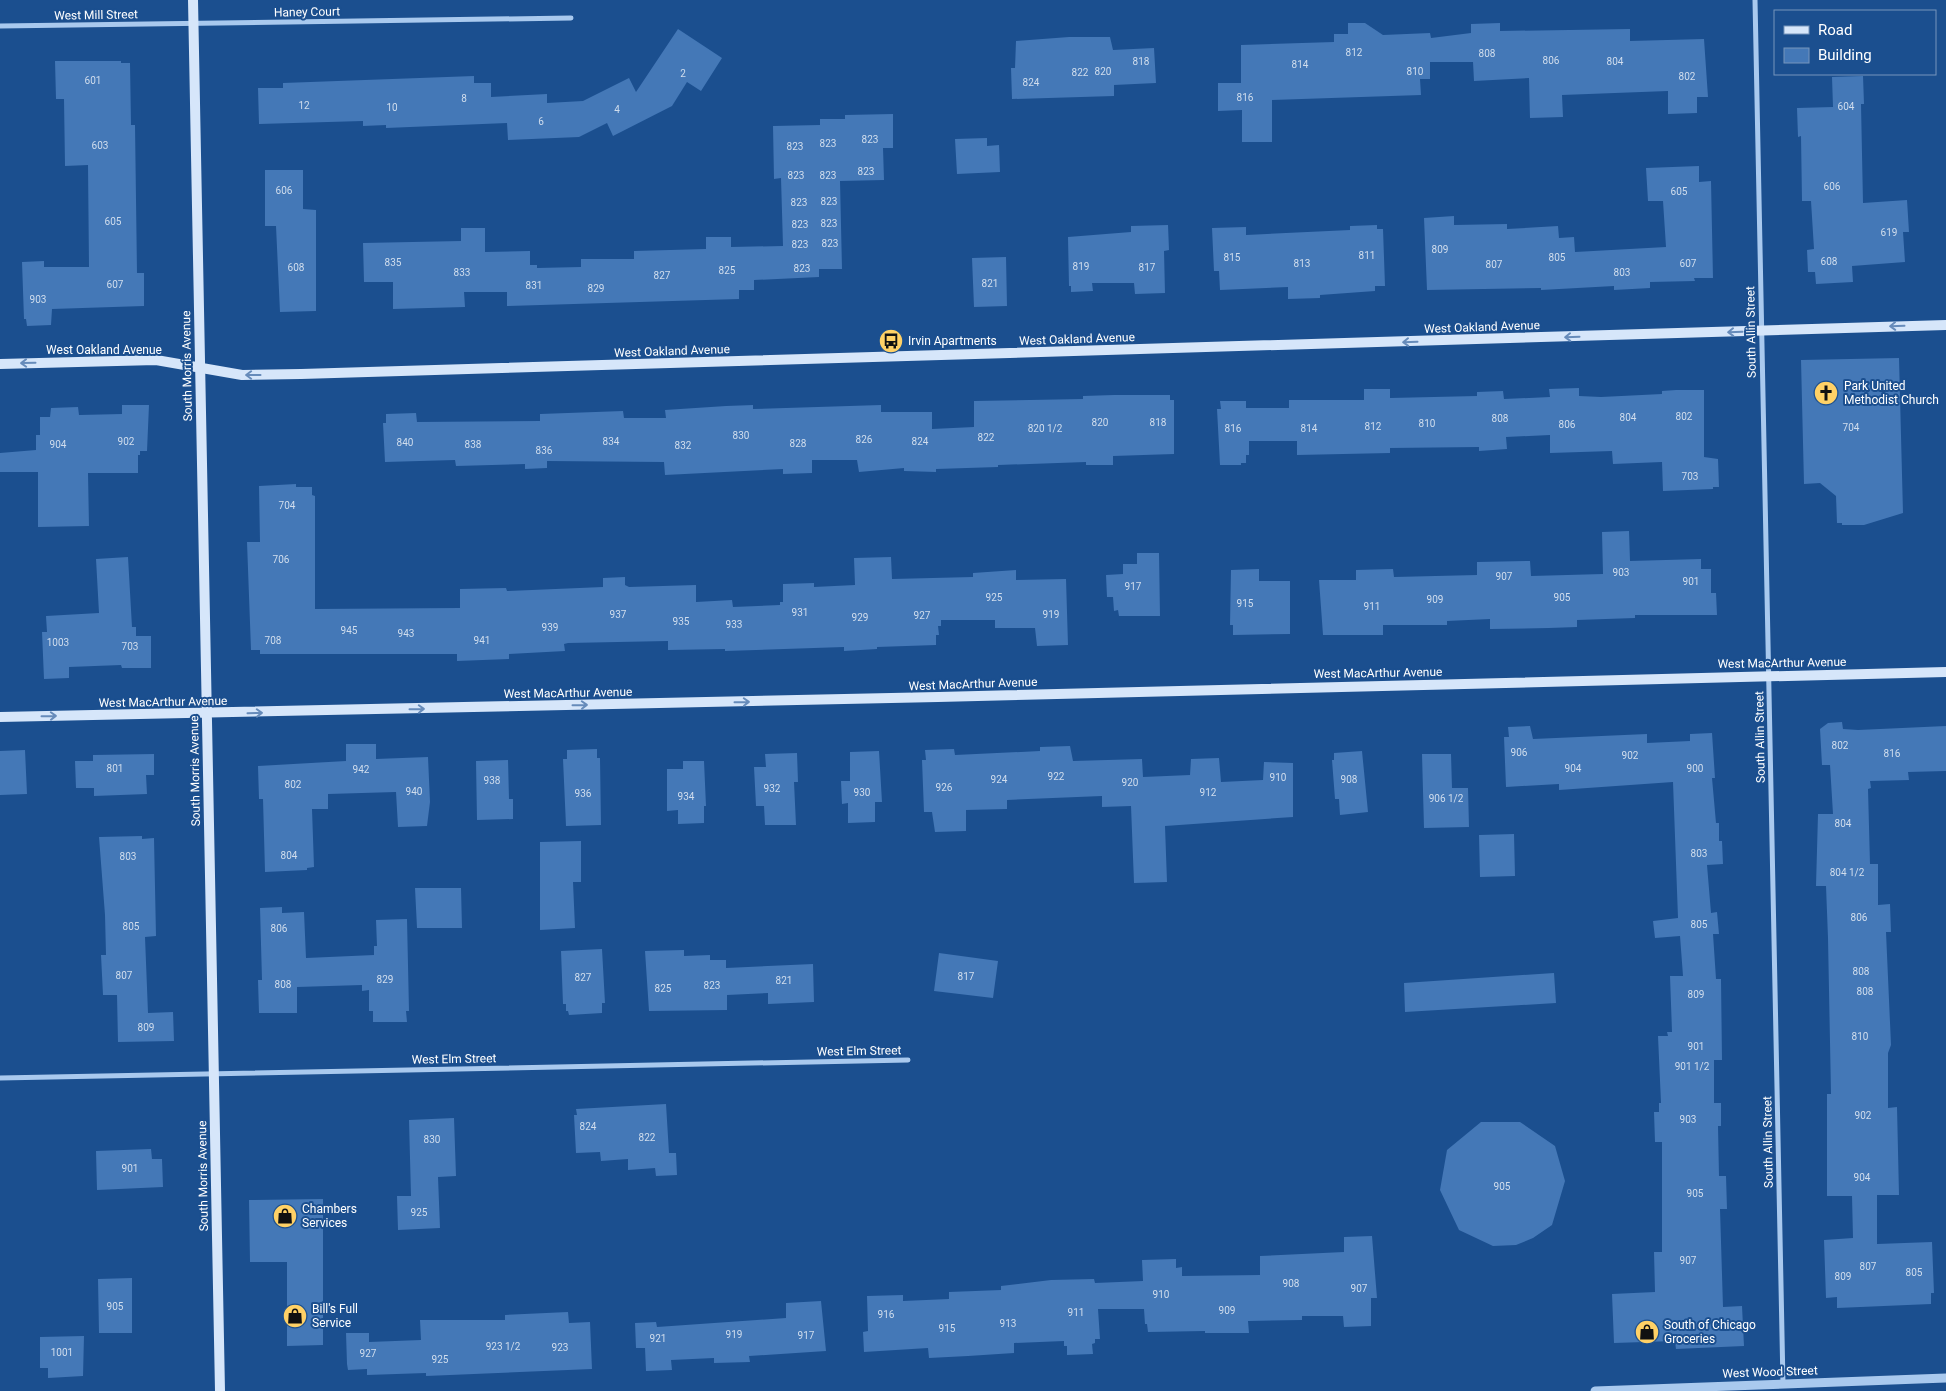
<svg xmlns="http://www.w3.org/2000/svg" width="1946" height="1391" viewBox="0 0 1946 1391" font-family="Roboto,sans-serif">
<style>
.building{fill:#4478b7}
.lines{fill:none;stroke-linecap:round;stroke-linejoin:round}
.minor{stroke:#a9c9ee;stroke-width:5}
.tertiary{stroke:#a9c9ee;stroke-width:9}
.secondary{stroke:#d6e6fa;stroke-width:10}
.oneway{stroke:#668bba}
.labels{text-anchor:middle;dominant-baseline:central;stroke-width:4;stroke-linejoin:round;paint-order:stroke}
.number-label{font-size:10px;fill:#d0dded}
.street-label{font-size:12px;fill:#fff;stroke:#1b4f8f}
.poi-label{font-size:12px;fill:#fff;stroke:#1b4f8f;text-anchor:start}
</style>
<rect width="100%" height="100%" fill="#1b4f8f"/>
<path class="building" d="M1348 23H1365L1383 35 1430 33 1431 38 1471 33V24L1500 23V31L1630 29V41L1704 39 1708 97H1697V113L1668 114V91L1562 95 1563 117 1530 118 1529 78 1474 81 1473 62H1430V79H1420L1421 95 1272 100V142H1242V110L1218 111V83H1241V45L1334 42V34H1348Z
M678 29 722 58 701 91 687 82 672 106 613 136 607 123 579 137 508 140 507 123 386 128V125L363 126V121L259 124 258 88H283V83L474 76V83H491V97L547 94V103L583 101 629 78 636 92Z
M1069 37H1110L1113 50 1154 48 1156 83 1114 85V96L1012 99 1011 68H1015L1016 41Z
M55 61H121V63H130L131 125H135L137 273H144V306L52 309 51 325 27 326 26 319H24L22 262 44 261V267H89L88 165 65 166 64 99H56Z
M1863 76 1864 104H1861L1863 203 1907 200 1909 232H1903L1905 262 1852 266 1853 282 1816 284 1815 272H1808L1807 250 1814 249 1811 201H1802L1801 136 1798 137 1797 108 1833 107 1832 77Z
M893 114V148H883L884 180 840 181 842 269H819V277L754 280V290H739V299L507 306V292H464L465 307 393 309V282H364L363 243 461 241V228H485V252L530 251V265H537V268L581 267V259H634V251L706 249V237H731V247L783 246 781 178 774 179 773 126 820 125V119H845V115Z
M987 138V146L999 145 1000 172 957 174 955 139Z
M1699 166V182L1711 181 1713 278H1694L1695 281 1650 282V288L1614 290V286L1541 290V288L1427 290 1424 218 1454 216V225L1507 224V229L1558 226 1559 238 1574 237 1575 252 1666 247 1663 201H1648L1646 168Z
M265 170H303V209L316 210V311L280 312 276 226H265Z
M1168 225 1169 250 1164 251 1165 293 1135 294 1134 283H1092L1093 291 1071 292V286H1069L1068 237 1131 232V226Z
M1377 225V229H1383L1385 286H1375V291L1320 295V298L1288 299V287L1220 290 1219 271H1214L1212 228 1246 227V235L1350 230V226Z
M1006 257 1007 306 974 307 972 258Z
M1899 358 1903 513 1864 525H1842V523H1837L1836 496 1820 483 1804 484 1801 360Z
M1579 388V396L1601 397 1662 394V391L1676 390H1704V457L1718 459 1719 487H1713V489L1663 491 1662 462 1613 464 1612 451 1550 453V435L1506 437 1507 449 1479 451V447L1390 448V453L1297 455V441H1249V455H1246V463H1241V465H1220L1217 409H1221L1220 401H1246V408H1289V400H1364V389H1390V398L1477 396V392L1503 391 1504 399 1550 397 1549 389Z
M1114 395H1170V400H1174V454L1113 456V465H1086V462L998 465V467L936 469V472L904 471V468L859 472 857 460H812V473L783 474V469L665 475 664 462 547 461V468L525 469V464L456 466 455 460 385 462 383 423H386V414L416 413 417 422 540 421V414L623 411 624 418H666L665 410 726 406 753 405V409L881 405V412H932V429L974 427V401L1083 399V396Z
M122 405H149L147 451H140V455H138V473H88L89 526 38 527V472H0V453L36 450V435H40V417H50L51 408 78 407 79 415 122 414Z
M296 484V487H312V495L315 496V609L460 608V589L506 588 507 591 603 587V578L625 577V585L629 587 696 585V602L732 600 733 607 780 605V602H783V584L814 583V587L855 585 854 558 891 557 892 579 973 577V573L1016 570V580L1066 579 1068 645 1037 646 1035 628H995V620H941V626H938L939 635H936V645L877 647V649L844 651V647L725 651V649L668 650V641L568 643 564 644 565 651 509 654V659L457 661V654H260V650H251L247 542H260L259 486Z
M1629 531 1630 561 1701 559V569H1711V593H1716L1717 615H1635V618L1577 620V627L1549 628 1490 629V619L1447 621V625H1383V635H1323L1319 580H1356V570L1393 569 1394 577 1477 575V562L1530 561 1531 576 1603 574 1602 532Z
M1137 553H1159L1160 616H1119L1118 610 1114 611 1113 597H1107L1106 575 1123 574V564H1137Z
M128 557 132 627H136V636H151V668H122L121 665 69 667V678L44 679 42 632H47L46 616 99 613 96 559Z
M1259 569V581H1290V634L1233 635V625H1230L1231 570Z
M1842 722 1843 729 1858 730 1946 726V771L1908 772 1909 780 1870 781 1871 788 1868 789 1870 864H1878V905L1890 904 1891 932H1886L1891 1045 1888 1053V1108L1897 1107 1899 1195H1877V1244L1932 1242 1934 1293H1931V1304L1837 1308V1297L1826 1298 1824 1240 1853 1238 1852 1196H1827V1094H1831L1828 938 1826 886H1816L1818 814H1833L1830 765H1822L1820 729 1828 723Z
M1530 726 1533 739 1647 734V743L1690 741V734L1712 733 1715 778H1712L1716 823H1719V841H1722L1723 864 1707 865 1711 913 1717 912 1719 934H1713L1716 979H1721L1722 1060H1714V1103H1721V1126H1718L1719 1176H1726L1727 1209H1720L1723 1307 1742 1306 1744 1346 1676 1349 1675 1341 1614 1343 1612 1294 1655 1292 1654 1252H1662V1142H1655L1654 1112H1659V1103H1661L1658 1036H1668L1667 1032H1672L1670 976H1683L1680 936 1655 938 1653 921 1678 918 1673 782 1559 790V784L1506 787 1504 737H1509L1508 727Z
M346 744H376V759L428 757 430 802 427 826 398 827 396 792 328 794V809H312L314 867 307 868V870L265 872 263 799H259L258 766 346 761Z
M1070 746 1073 761 1142 759 1143 777 1190 775 1191 759 1219 758 1221 782 1263 780 1264 762 1293 763V817L1165 826 1167 882 1134 883 1131 806 1102 807V796L1007 800V809L966 810V831L935 832 932 812H924L922 760H926L925 750 954 749 955 755 1040 751V747Z
M597 749V758H600L601 825 566 826 563 759H567V750Z
M25 750 27 794 0 795V751Z
M879 751 882 802H875V822L848 823V803L842 804 841 781H850V752Z
M1362 751 1368 812 1340 815 1339 799H1335L1332 760H1334V753Z
M797 753 798 782H794L796 825H765L764 806H756L754 767H766L765 754Z
M154 754V775H146L147 794 94 796V788H76L75 761H93V755Z
M1422 754H1451L1452 788H1468L1469 827 1424 828Z
M508 760 509 799H513V819L477 820 476 761Z
M683 761H704L706 806H704V823L678 824V810L667 811V769H683Z
M1514 834 1515 876 1480 877 1479 835Z
M142 836V839L154 838 156 936 145 937 148 1013 173 1012 174 1041 118 1042 117 995H103L101 955H106L105 915 99 837Z
M581 841V882H573L575 928 540 930V842Z
M415 888H461L462 928H417Z
M282 907V913L304 912 306 958 374 955V946H377L376 920 407 919 409 1011H406L407 1022H373V1011H369V990L362 991V985L297 987V1013H259L258 980H262L260 908Z
M602 949 605 1003H602V1013L569 1015 568 1011H566V1004H563L561 951Z
M684 950V956L710 955V960H726V968L813 964 814 1002 768 1004V993L727 995V1010L649 1011 645 951Z
M939 953 998 961 993 998 934 991Z
M1554 973 1556 1003 1405 1012 1404 983Z
M666 1104 669 1153H676L677 1175 656 1176 655 1168 628 1170V1159L601 1161 600 1152 576 1153 574 1115H577L576 1109Z
M454 1118 456 1176 438 1177 440 1228 398 1230 397 1196H411L409 1120Z
M1481 1122H1520L1555 1146 1565 1181 1552 1225 1533 1238 1516 1245 1493 1246 1459 1230 1440 1190 1447 1150Z
M151 1149 152 1159H162L163 1187 97 1190 96 1151Z
M323 1199V1345L287 1346V1262H250L249 1200Z
M1372 1236 1377 1298H1371V1326L1344 1327 1343 1316H1302V1320L1248 1321 1249 1333H1205V1331L1148 1332 1147 1324H1145L1144 1309H1098L1100 1339H1095V1343L1092 1344 1093 1354 1067 1355V1346H1064V1341L1014 1343V1353L968 1356 929 1358 928 1348 864 1352 863 1332 868 1331 867 1296 903 1295V1301L949 1299V1292L1001 1290V1286L1051 1280 1094 1279 1095 1283 1143 1281 1142 1260 1176 1259V1268L1182 1267V1276L1260 1275V1256L1344 1252V1237Z
M132 1278V1333H99L98 1279Z
M821 1301 826 1351 749 1356 750 1362 714 1363V1358L671 1360 672 1370 646 1371 645 1348H636L635 1323 656 1322 657 1327 786 1318V1303Z
M568 1312 569 1323 590 1322 592 1369 426 1376V1373L367 1375V1369L348 1370 347 1364 346 1333H369V1342L421 1340 420 1320H505V1315Z
M84 1336 83 1376 48 1378V1368H40V1337Z"/>
<g class="lines">
<path class="minor" d="M1755 0 1783 1384
M0 26 571 18
M0 1078 908 1060"/>
<path class="tertiary" d="M1595 1391 1946 1378"/>
<path class="secondary" d="M193 0 220 1391
M0 364 156 360 242 375 301 374 1946 325
M0 717 938 697 1946 672"/>
</g>
<defs><path id="oneway-shaft" d="M-6 0H5M1.5-3L5.5 0L1.5 3" fill="none" stroke-width="1.6" stroke-linecap="round" stroke-linejoin="round" transform="scale(1.25)"/></defs>
<g class="oneway">
<use href="#oneway-shaft" transform="translate(1897 326) rotate(178)"/>
<use href="#oneway-shaft" transform="translate(1735 332) rotate(178)"/>
<use href="#oneway-shaft" transform="translate(1572 337) rotate(178)"/>
<use href="#oneway-shaft" transform="translate(1410 342) rotate(178)"/>
<use href="#oneway-shaft" transform="translate(28 363) rotate(179)"/>
<use href="#oneway-shaft" transform="translate(253 375) rotate(180)"/>
<use href="#oneway-shaft" transform="translate(742 702) rotate(-1)"/>
<use href="#oneway-shaft" transform="translate(580 705) rotate(-1)"/>
<use href="#oneway-shaft" transform="translate(417 709) rotate(-1)"/>
<use href="#oneway-shaft" transform="translate(255 713) rotate(-1)"/>
<use href="#oneway-shaft" transform="translate(49 716) rotate(-1)"/>
</g>
<defs>
<g id="bus-disc" transform="scale(1.25)"><circle r="9.5" fill="#ffd166" stroke="#1b4f8f"/><path d="M-5-6H5V4H4V6H2V4H-2V6H-4V4H-5ZM-3.5-4V0h7V-4ZM-3.5 1.2v1.5H-2V1.2ZM2 1.2v1.5H3.5V1.2Z" fill="#111"/></g>
<g id="church-disc" transform="scale(1.25)"><circle r="9.5" fill="#ffd166" stroke="#1b4f8f"/><path d="M-1.2-6h2.4v3.5h3.3v2.4h-3.3V6h-2.4V-.1h-3.3v-2.4h3.3Z" fill="#111"/></g>
<g id="shop-disc" transform="scale(1.25)"><circle r="9.5" fill="#ffd166" stroke="#1b4f8f"/><path d="M-5-2.5h2.3a2.7 3.5 0 0 1 5.4 0H5L5.5 6h-11ZM-1.5-2.5h3a1.5 2.3 0 0 0-3 0Z" fill="#111"/></g>
</defs>
<g fill-rule="evenodd">
<use href="#bus-disc" x="891" y="341"/>
<use href="#church-disc" x="1826" y="393"/>
<use href="#shop-disc" x="285" y="1216"/>
<use href="#shop-disc" x="295" y="1316"/>
<use href="#shop-disc" x="1647" y="1332"/>
</g>
<g class="labels">
<g class="number-label">
<text x="1354" y="52">812</text>
<text x="1487" y="53">808</text>
<text x="1551" y="60">806</text>
<text x="1141" y="61">818</text>
<text x="1615" y="61">804</text>
<text x="1300" y="64">814</text>
<text x="1103" y="71">820</text>
<text x="1415" y="71">810</text>
<text x="1080" y="72">822</text>
<text x="683" y="73">2</text>
<text x="1687" y="76">802</text>
<text x="93" y="80">601</text>
<text x="1031" y="82">824</text>
<text x="1245" y="97">816</text>
<text x="464" y="98">8</text>
<text x="304" y="105">12</text>
<text x="1846" y="106">604</text>
<text x="392" y="107">10</text>
<text x="617" y="109">4</text>
<text x="541" y="121">6</text>
<text x="870" y="139">823</text>
<text x="828" y="143">823</text>
<text x="100" y="145">603</text>
<text x="795" y="146">823</text>
<text x="866" y="171">823</text>
<text x="796" y="175">823</text>
<text x="828" y="175">823</text>
<text x="1832" y="186">606</text>
<text x="284" y="190">606</text>
<text x="1679" y="191">605</text>
<text x="829" y="201">823</text>
<text x="799" y="202">823</text>
<text x="113" y="221">605</text>
<text x="829" y="223">823</text>
<text x="800" y="224">823</text>
<text x="1889" y="232">619</text>
<text x="830" y="243">823</text>
<text x="800" y="244">823</text>
<text x="1440" y="249">809</text>
<text x="1367" y="255">811</text>
<text x="1232" y="257">815</text>
<text x="1557" y="257">805</text>
<text x="1829" y="261">608</text>
<text x="393" y="262">835</text>
<text x="1302" y="263">813</text>
<text x="1688" y="263">607</text>
<text x="1494" y="264">807</text>
<text x="1081" y="266">819</text>
<text x="296" y="267">608</text>
<text x="1147" y="267">817</text>
<text x="802" y="268">823</text>
<text x="727" y="270">825</text>
<text x="462" y="272">833</text>
<text x="1622" y="272">803</text>
<text x="662" y="275">827</text>
<text x="990" y="283">821</text>
<text x="115" y="284">607</text>
<text x="534" y="285">831</text>
<text x="596" y="288">829</text>
<text x="38" y="299">903</text>
<text x="1684" y="416">802</text>
<text x="1628" y="417">804</text>
<text x="1500" y="418">808</text>
<text x="1100" y="422">820</text>
<text x="1158" y="422">818</text>
<text x="1427" y="423">810</text>
<text x="1567" y="424">806</text>
<text x="1373" y="426">812</text>
<text x="1851" y="427">704</text>
<text x="1045" y="428">820 1/2</text>
<text x="1233" y="428">816</text>
<text x="1309" y="428">814</text>
<text x="741" y="435">830</text>
<text x="986" y="437">822</text>
<text x="864" y="439">826</text>
<text x="126" y="441">902</text>
<text x="611" y="441">834</text>
<text x="920" y="441">824</text>
<text x="405" y="442">840</text>
<text x="798" y="443">828</text>
<text x="58" y="444">904</text>
<text x="473" y="444">838</text>
<text x="683" y="445">832</text>
<text x="544" y="450">836</text>
<text x="1690" y="476">703</text>
<text x="287" y="505">704</text>
<text x="281" y="559">706</text>
<text x="1621" y="572">903</text>
<text x="1504" y="576">907</text>
<text x="1691" y="581">901</text>
<text x="1133" y="586">917</text>
<text x="994" y="597">925</text>
<text x="1562" y="597">905</text>
<text x="1435" y="599">909</text>
<text x="1245" y="603">915</text>
<text x="1372" y="606">911</text>
<text x="800" y="612">931</text>
<text x="618" y="614">937</text>
<text x="1051" y="614">919</text>
<text x="922" y="615">927</text>
<text x="860" y="617">929</text>
<text x="681" y="621">935</text>
<text x="734" y="624">933</text>
<text x="550" y="627">939</text>
<text x="349" y="630">945</text>
<text x="406" y="633">943</text>
<text x="273" y="640">708</text>
<text x="482" y="640">941</text>
<text x="58" y="642">1003</text>
<text x="130" y="646">703</text>
<text x="1840" y="745">802</text>
<text x="1519" y="752">906</text>
<text x="1892" y="753">816</text>
<text x="1630" y="755">902</text>
<text x="115" y="768">801</text>
<text x="1573" y="768">904</text>
<text x="1695" y="768">900</text>
<text x="361" y="769">942</text>
<text x="1056" y="776">922</text>
<text x="1278" y="777">910</text>
<text x="999" y="779">924</text>
<text x="1349" y="779">908</text>
<text x="492" y="780">938</text>
<text x="1130" y="782">920</text>
<text x="293" y="784">802</text>
<text x="944" y="787">926</text>
<text x="772" y="788">932</text>
<text x="414" y="791">940</text>
<text x="862" y="792">930</text>
<text x="1208" y="792">912</text>
<text x="583" y="793">936</text>
<text x="686" y="796">934</text>
<text x="1446" y="798">906 1/2</text>
<text x="1843" y="823">804</text>
<text x="1699" y="853">803</text>
<text x="289" y="855">804</text>
<text x="128" y="856">803</text>
<text x="1847" y="872">804 1/2</text>
<text x="1859" y="917">806</text>
<text x="1699" y="924">805</text>
<text x="131" y="926">805</text>
<text x="279" y="928">806</text>
<text x="1861" y="971">808</text>
<text x="124" y="975">807</text>
<text x="966" y="976">817</text>
<text x="583" y="977">827</text>
<text x="385" y="979">829</text>
<text x="784" y="980">821</text>
<text x="283" y="984">808</text>
<text x="712" y="985">823</text>
<text x="663" y="988">825</text>
<text x="1865" y="991">808</text>
<text x="1696" y="994">809</text>
<text x="146" y="1027">809</text>
<text x="1860" y="1036">810</text>
<text x="1696" y="1046">901</text>
<text x="1692" y="1066">901 1/2</text>
<text x="1863" y="1115">902</text>
<text x="1688" y="1119">903</text>
<text x="588" y="1126">824</text>
<text x="647" y="1137">822</text>
<text x="432" y="1139">830</text>
<text x="130" y="1168">901</text>
<text x="1862" y="1177">904</text>
<text x="1502" y="1186">905</text>
<text x="1695" y="1193">905</text>
<text x="419" y="1212">925</text>
<text x="1688" y="1260">907</text>
<text x="1868" y="1266">807</text>
<text x="1914" y="1272">805</text>
<text x="1843" y="1276">809</text>
<text x="1291" y="1283">908</text>
<text x="1359" y="1288">907</text>
<text x="1161" y="1294">910</text>
<text x="115" y="1306">905</text>
<text x="1227" y="1310">909</text>
<text x="1076" y="1312">911</text>
<text x="886" y="1314">916</text>
<text x="1008" y="1323">913</text>
<text x="947" y="1328">915</text>
<text x="734" y="1334">919</text>
<text x="806" y="1335">917</text>
<text x="658" y="1338">921</text>
<text x="503" y="1346">923 1/2</text>
<text x="560" y="1347">923</text>
<text x="62" y="1352">1001</text>
<text x="368" y="1353">927</text>
<text x="440" y="1359">925</text>
</g>
<g class="street-label">
<text transform="translate(307 12) rotate(-1)">Haney Court</text>
<text transform="translate(96 15) rotate(-1)">West Mill Street</text>
<text transform="translate(1482 327) rotate(-2)">West Oakland Avenue</text>
<text transform="translate(1751 332) rotate(-91)">South Allin Street</text>
<text transform="translate(1077 339) rotate(-2)">West Oakland Avenue</text>
<text x="104" y="350">West Oakland Avenue</text>
<text transform="translate(672 351) rotate(-2)">West Oakland Avenue</text>
<text transform="translate(187 366) rotate(-91)">South Morris Avenue</text>
<text transform="translate(1782 663) rotate(-1)">West MacArthur Avenue</text>
<text transform="translate(1378 673) rotate(-1)">West MacArthur Avenue</text>
<text transform="translate(973 684) rotate(-2)">West MacArthur Avenue</text>
<text transform="translate(568 693) rotate(-1)">West MacArthur Avenue</text>
<text transform="translate(163 702) rotate(-1)">West MacArthur Avenue</text>
<text transform="translate(1760 737) rotate(-91)">South Allin Street</text>
<text transform="translate(195 771) rotate(-91)">South Morris Avenue</text>
<text transform="translate(859 1051) rotate(-1)">West Elm Street</text>
<text transform="translate(454 1059) rotate(-1)">West Elm Street</text>
<text transform="translate(1768 1142) rotate(-91)">South Allin Street</text>
<text transform="translate(203 1176) rotate(-91)">South Morris Avenue</text>
<text transform="translate(1770 1372) rotate(-2)">West Wood Street</text>
</g>
<g class="poi-label">
<text x="908" y="341">Irvin Apartments</text>
<text x="1844" y="386">Park United<tspan x="1844" dy="14">Methodist Church</tspan></text>
<text x="302" y="1209">Chambers<tspan x="302" dy="14">Services</tspan></text>
<text x="312" y="1309">Bill's Full<tspan x="312" dy="14">Service</tspan></text>
<text x="1664" y="1325">South of Chicago<tspan x="1664" dy="14">Groceries</tspan></text>
</g>
</g>
<rect x="1774" y="10" width="162" height="65" fill="#1b4f8f" stroke="#7695bc"/>
<rect x="1784" y="26" width="25" height="8" fill="#d6e6fa" stroke="#7695bc"/>
<text x="1818" y="35" font-size="15" fill="#ffffff">Road</text>
<rect x="1784" y="48" width="25" height="15" fill="#4478b7" stroke="#7695bc"/>
<text x="1818" y="60" font-size="15" fill="#ffffff">Building</text>
</svg>
